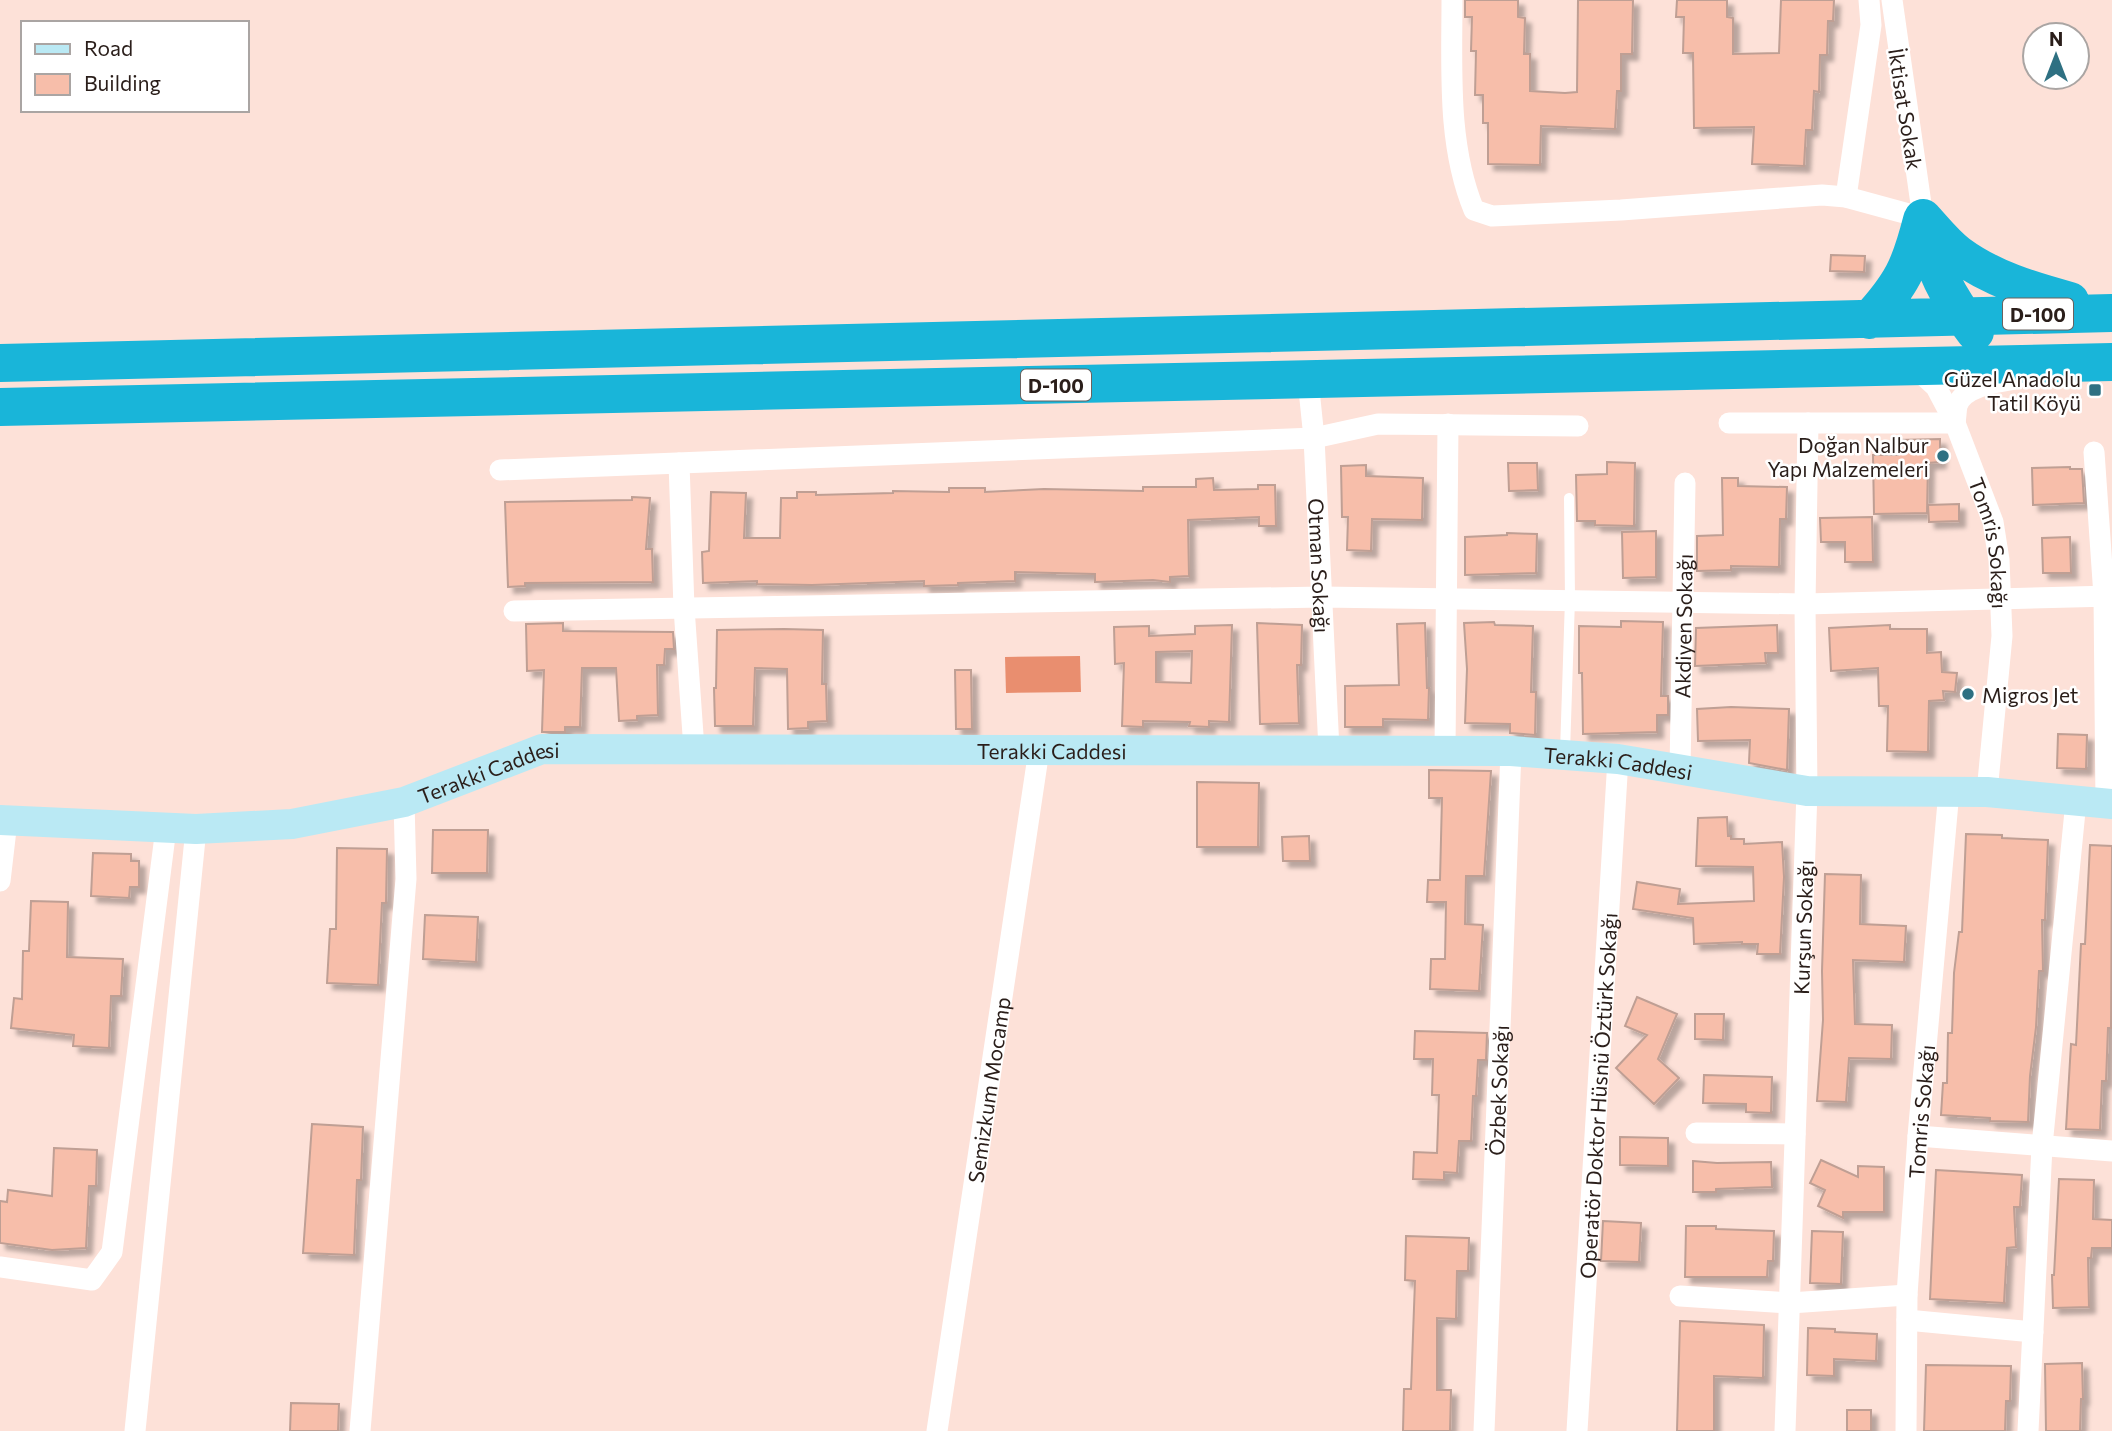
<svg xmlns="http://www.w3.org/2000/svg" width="2112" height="1431" viewBox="0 0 2112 1431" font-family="Commissioner,sans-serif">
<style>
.water{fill:#e98e6f}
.building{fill:#f7beaa;stroke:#bf9f94;stroke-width:2;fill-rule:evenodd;filter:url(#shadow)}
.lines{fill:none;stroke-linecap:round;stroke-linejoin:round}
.lane{stroke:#fff;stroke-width:10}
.street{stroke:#fff;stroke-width:21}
.secondary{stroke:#bae9f4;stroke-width:30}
.highway{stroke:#19b5d9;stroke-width:38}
.poi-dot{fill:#2e7082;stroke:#fff;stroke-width:2.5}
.labels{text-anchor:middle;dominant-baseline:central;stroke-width:5;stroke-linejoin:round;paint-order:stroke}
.shield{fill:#fff;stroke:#6a625f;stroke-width:2}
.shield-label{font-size:19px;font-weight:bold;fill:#2a1e1a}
.street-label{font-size:21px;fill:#2a1e1a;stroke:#fff}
.poi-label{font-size:21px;fill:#2a1e1a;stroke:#fff;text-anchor:end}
</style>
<defs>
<filter id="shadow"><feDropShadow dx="6" dy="6" stdDeviation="2" flood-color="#0004"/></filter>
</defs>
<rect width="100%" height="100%" fill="#fde1d8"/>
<path class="water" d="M1080 656 1081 692 1006 693 1005 657Z"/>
<path class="building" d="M1465 0H1518V17L1525 18 1524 54H1530V91L1565 93 1577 92 1578 0H1633L1632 54H1621V91H1617L1615 129 1541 126 1540 165 1488 164V123H1483V95H1475L1476 51H1471L1472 17H1465Z
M1677 0H1727V17L1733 18V54L1779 53 1781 0H1834L1833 21H1828L1827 55H1820L1819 92 1814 91 1812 130H1806L1804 166 1752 164 1754 127 1694 128 1693 53H1683L1684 17H1676Z
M1831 255 1865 256 1864 272 1830 271Z
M1940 439V462L1928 463 1927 513 1874 514 1873 455H1898L1897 440Z
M1607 462 1635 463 1634 526 1595 525V521H1577L1576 475 1607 474Z
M1508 463H1537L1538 490 1509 491Z
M1366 465V476L1423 478 1422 520 1372 519 1371 551 1347 550 1348 517H1342L1341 466Z
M2070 467V469H2082L2084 503 2033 505 2032 468Z
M1213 478 1214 490 1258 489V485H1275L1276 526H1259V517L1188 520 1189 576 1170 577V582L1153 580 1095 582V574L1015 572V581L958 583V585L924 586V581L812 585 757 584V581L703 583 702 552 709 551 711 492 746 493 744 538H780L781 498H797V492H816V495L893 493V491L949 492V488H985V492L1044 489 1143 491V487H1196V479Z
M1722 478H1738V486L1787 487 1786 519H1780L1779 567 1731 566V570L1697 571V536L1723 535Z
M632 497 650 498 646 549H652L653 582 525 583V586L508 587 505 502 632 500Z
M1959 504V521L1929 522 1928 505Z
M1872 517 1873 562H1845V542H1821L1820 518Z
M1656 531V577L1623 578 1622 532Z
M1507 533 1537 534 1536 573 1465 575V537L1507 535Z
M2070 537 2071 573H2043L2042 538Z
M1621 621 1663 622 1661 696H1668V715H1657V732L1583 734 1582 673H1579V626L1621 627Z
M1494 622 1495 625 1533 626 1531 692H1536L1535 735 1510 733V724L1465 723 1467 669 1464 623Z
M563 623V631L673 632 674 649H665L664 665H657L658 715 637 716V720L619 721 616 668H582L580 727H565V732H542L544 670 527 671 526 624Z
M1257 623 1302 625 1301 665H1297L1299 723 1260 724Z
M1425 623 1427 688H1429L1428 720 1383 719V727H1345V686L1399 685 1397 624Z
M1232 625 1229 722 1209 721V727L1189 726 1190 722 1143 721V727L1122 726 1124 663 1115 664 1114 627 1149 626V636L1195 634V626ZM1192 651 1191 683 1156 682V652Z
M1777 625 1778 653H1765L1766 663 1695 666 1696 628Z
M1890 625V629H1927V653L1941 652 1942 672 1957 673 1955 692 1943 691 1944 700 1929 701 1928 752 1887 751 1888 706H1879L1878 668 1831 671 1829 628Z
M784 629 823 630 822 684H826L827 721 808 722V728L788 729 787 669 755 668 753 726H715L714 688H716L717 630Z
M955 670H971L972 729H956Z
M1731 707 1789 709 1787 770 1749 763 1750 740 1698 741 1697 709Z
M2058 734 2087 735 2086 769 2057 768Z
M1429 770 1491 771 1484 876H1466L1465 924 1483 925 1479 991 1430 989 1431 959H1445L1446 902H1427L1428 880H1440L1442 798H1429Z
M1197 782 1259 783 1258 847H1197Z
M1727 817 1728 836H1731V839H1744V844L1782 842 1784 877 1780 954H1757L1758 944H1742V942L1694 944 1693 918 1633 909 1637 882 1680 889 1678 904 1754 901 1753 867 1696 866 1698 818Z
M433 830H488L487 873H432Z
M1966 834 2002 835V838L2048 840 2045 920H2042L2043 971H2039L2036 1027 2030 1076 2028 1122 1990 1121V1118L1941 1115 1943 1083H1947L1948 1033H1952L1954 973 1959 932H1962Z
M1309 836 1310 861H1283L1282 837Z
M2090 845 2112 846 2111 1028H2108L2106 1081H2102L2100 1130 2066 1129 2071 1044 2076 1045 2081 944H2085Z
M337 848 387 849 386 903H382L378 985 327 983 330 929H336Z
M93 853 131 854V861H139V887H130L129 898 91 896Z
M1825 874 1861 875 1860 924 1906 926 1904 962 1853 960 1855 1024 1892 1025 1891 1059 1849 1058 1846 1102 1817 1101 1823 1020 1822 971Z
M31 901 68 902 67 957 123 959 121 996H111L109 1048 73 1046 74 1035 11 1028 14 998 22 999 23 951H29Z
M425 915 478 917 476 962 423 959Z
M1637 997 1677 1014 1658 1059 1679 1078 1654 1104 1616 1068 1647 1035 1625 1026Z
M1695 1014H1724L1723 1040 1695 1039Z
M1415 1031 1487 1033 1486 1060H1478L1476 1096H1473L1471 1141H1459L1457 1173 1444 1172V1180L1413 1179 1414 1152 1437 1153 1439 1095H1432L1433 1059H1414Z
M1704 1075 1772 1077 1771 1113 1746 1112V1104L1703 1103Z
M312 1124 363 1127 361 1180H357L354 1255 303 1253Z
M1620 1137 1668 1138V1166L1620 1165Z
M54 1148 97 1150 96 1186H89L86 1248 52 1250 0 1243V1201L7 1202 8 1190 52 1196Z
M1821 1160 1858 1177V1166L1884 1167V1212H1843V1218L1818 1206 1825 1190 1810 1183Z
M1693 1161 1717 1163 1771 1162 1772 1187 1716 1189V1192H1693Z
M1936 1170 2022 1175 2020 1207H2014L2016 1247 2007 1248 2004 1303 1930 1299Z
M2059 1179 2094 1180 2093 1219 2112 1220V1248H2092L2091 1258H2088L2089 1307 2053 1308 2052 1275H2054Z
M1603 1221 1641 1223 1639 1262 1601 1261Z
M1686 1226H1716V1229L1774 1231 1773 1261H1768L1767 1277H1685Z
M1812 1231 1843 1232 1841 1284 1810 1283Z
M1406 1236 1469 1238 1468 1271H1457L1456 1319 1437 1318V1390H1451L1450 1431H1403L1404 1389H1411L1415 1281 1405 1280Z
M1680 1321 1764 1325 1763 1378 1714 1376V1431H1677Z
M1808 1328 1835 1329V1332L1877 1334 1876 1361 1834 1359V1376L1807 1375Z
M2082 1363 2083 1399H2081L2080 1431H2046L2045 1364Z
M1926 1365 2011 1366 2010 1401H2006L2005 1431H1924Z
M291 1403 339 1404 338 1431H290Z
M1847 1410H1871V1431H1847Z"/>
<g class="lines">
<path class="lane" d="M1565 752 1570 599 1569 498"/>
<g class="street">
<path d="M1452 0C1452 69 1447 145 1474 210L1492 216 1621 210 1822 195 1846 197 1923 218 1892 0"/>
<path d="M1846 197 1871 25 1869 0"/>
<path id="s1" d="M1913 366 1936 387 1955 423 1993 522 1999 560 2002 636 1987 792"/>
<path id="s2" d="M1308 380 1314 438 1329 750"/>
<path d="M1729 423H1955"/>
<path d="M1955 423C1956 418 1956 411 1957 406 1963 386 1998 382 2016 379"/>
<path d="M2094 452 2104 596 2106 803"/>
<path d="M679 463 684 608 694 749"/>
<path d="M500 470 1314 438 1378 424 1578 426"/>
<path d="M514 611 1322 597 1805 604 2112 596"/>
<path d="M1445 751 1448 424"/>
<path id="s3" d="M1680 770 1685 483"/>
<path d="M0 881 7 821"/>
<path d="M1696 1133 1795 1134"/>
<path d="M1918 1136 2112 1151"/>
<path d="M0 1267 92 1280 112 1252 166 828"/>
<path d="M1680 1296 1790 1303 1907 1295"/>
<path d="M1907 1320 2033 1332"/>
<path d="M135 1431 196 829"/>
<path d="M360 1431 406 879 404 802"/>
<path id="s4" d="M937 1431 1039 750"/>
<path id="s5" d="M1484 1431 1511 751"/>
<path id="s6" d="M1577 1431 1618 759"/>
<path id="s7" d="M1785 1431 1807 791 1805 604 1808 423"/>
<path id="s8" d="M1906 1431 1907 1295 1918 1136 1949 791"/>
<path d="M2028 1431 2042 1146 2076 801"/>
</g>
<path class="secondary" id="s9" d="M0 820 196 829 292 824 404 802 542 749 1511 751 1618 759 1807 791 1987 792 2112 804"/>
<path class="highway" d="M1923 218C1934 230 1945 244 1958 254 1992 279 2030 290 2070 301
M1924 223C1934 270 1946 295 1975 332
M1869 320C1902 284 1910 267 1922 220
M0 363 2112 313
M0 407 2112 362"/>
</g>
<g class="poi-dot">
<rect x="2088" y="383" width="14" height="14" rx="3.5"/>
<circle cx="1943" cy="456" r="7"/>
<circle cx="1968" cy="694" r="7"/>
</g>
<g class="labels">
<g class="shield">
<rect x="2003" y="298.5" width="70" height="31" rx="5"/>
<rect x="1021" y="369.5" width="70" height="31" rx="5"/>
</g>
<g class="shield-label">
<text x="2038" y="314">D-100</text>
<text x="1056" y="385">D-100</text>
</g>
<g class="street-label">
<text transform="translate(1906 109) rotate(81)">İktisat Sokak</text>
<text stroke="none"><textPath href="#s1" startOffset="198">Tomris Sokağı</textPath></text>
<text stroke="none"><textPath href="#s2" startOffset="186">Otman Sokağı</textPath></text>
<text stroke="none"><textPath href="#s3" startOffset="144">Akdiyen Sokağı</textPath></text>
<text stroke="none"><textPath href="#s9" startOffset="1064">Terakki Caddesi</textPath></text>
<text stroke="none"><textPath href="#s9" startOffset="1631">Terakki Caddesi</textPath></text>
<text stroke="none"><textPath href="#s9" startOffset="497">Terakki Caddesi</textPath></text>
<text stroke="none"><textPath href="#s7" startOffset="504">Kurşun Sokağı</textPath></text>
<text stroke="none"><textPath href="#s4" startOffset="345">Semizkum Mocamp</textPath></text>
<text stroke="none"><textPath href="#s5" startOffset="341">Özbek Sokağı</textPath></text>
<text stroke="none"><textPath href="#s6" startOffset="336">Operatör Doktor Hüsnü Öztürk Sokağı</textPath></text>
<text stroke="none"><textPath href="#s8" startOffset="320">Tomris Sokağı</textPath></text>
</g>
<g class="poi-label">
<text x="2081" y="378">Güzel Anadolu<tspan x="2081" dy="24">Tatil Köyü</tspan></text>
<text x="1929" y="444">Doğan Nalbur<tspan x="1929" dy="24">Yapı Malzemeleri</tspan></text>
<text x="1982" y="694" text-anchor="start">Migros Jet</text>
</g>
</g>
<rect x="21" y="21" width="228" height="91" fill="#ffffff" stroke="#aaa5a3" stroke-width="2"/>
<rect x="35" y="44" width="35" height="10" fill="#bae9f4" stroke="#aaa5a3" stroke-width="2"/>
<text x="84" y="56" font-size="21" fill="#2a1e1a">Road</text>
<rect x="35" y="74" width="35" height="21" fill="#f7beaa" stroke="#aaa5a3" stroke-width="2"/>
<text x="84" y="91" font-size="21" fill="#2a1e1a">Building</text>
<g transform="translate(2056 56)"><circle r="33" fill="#ffffff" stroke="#aaa5a3" stroke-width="2"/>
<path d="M0-5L12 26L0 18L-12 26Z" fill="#2e7082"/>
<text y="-10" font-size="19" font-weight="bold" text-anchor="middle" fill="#2a1e1a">N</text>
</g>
</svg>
